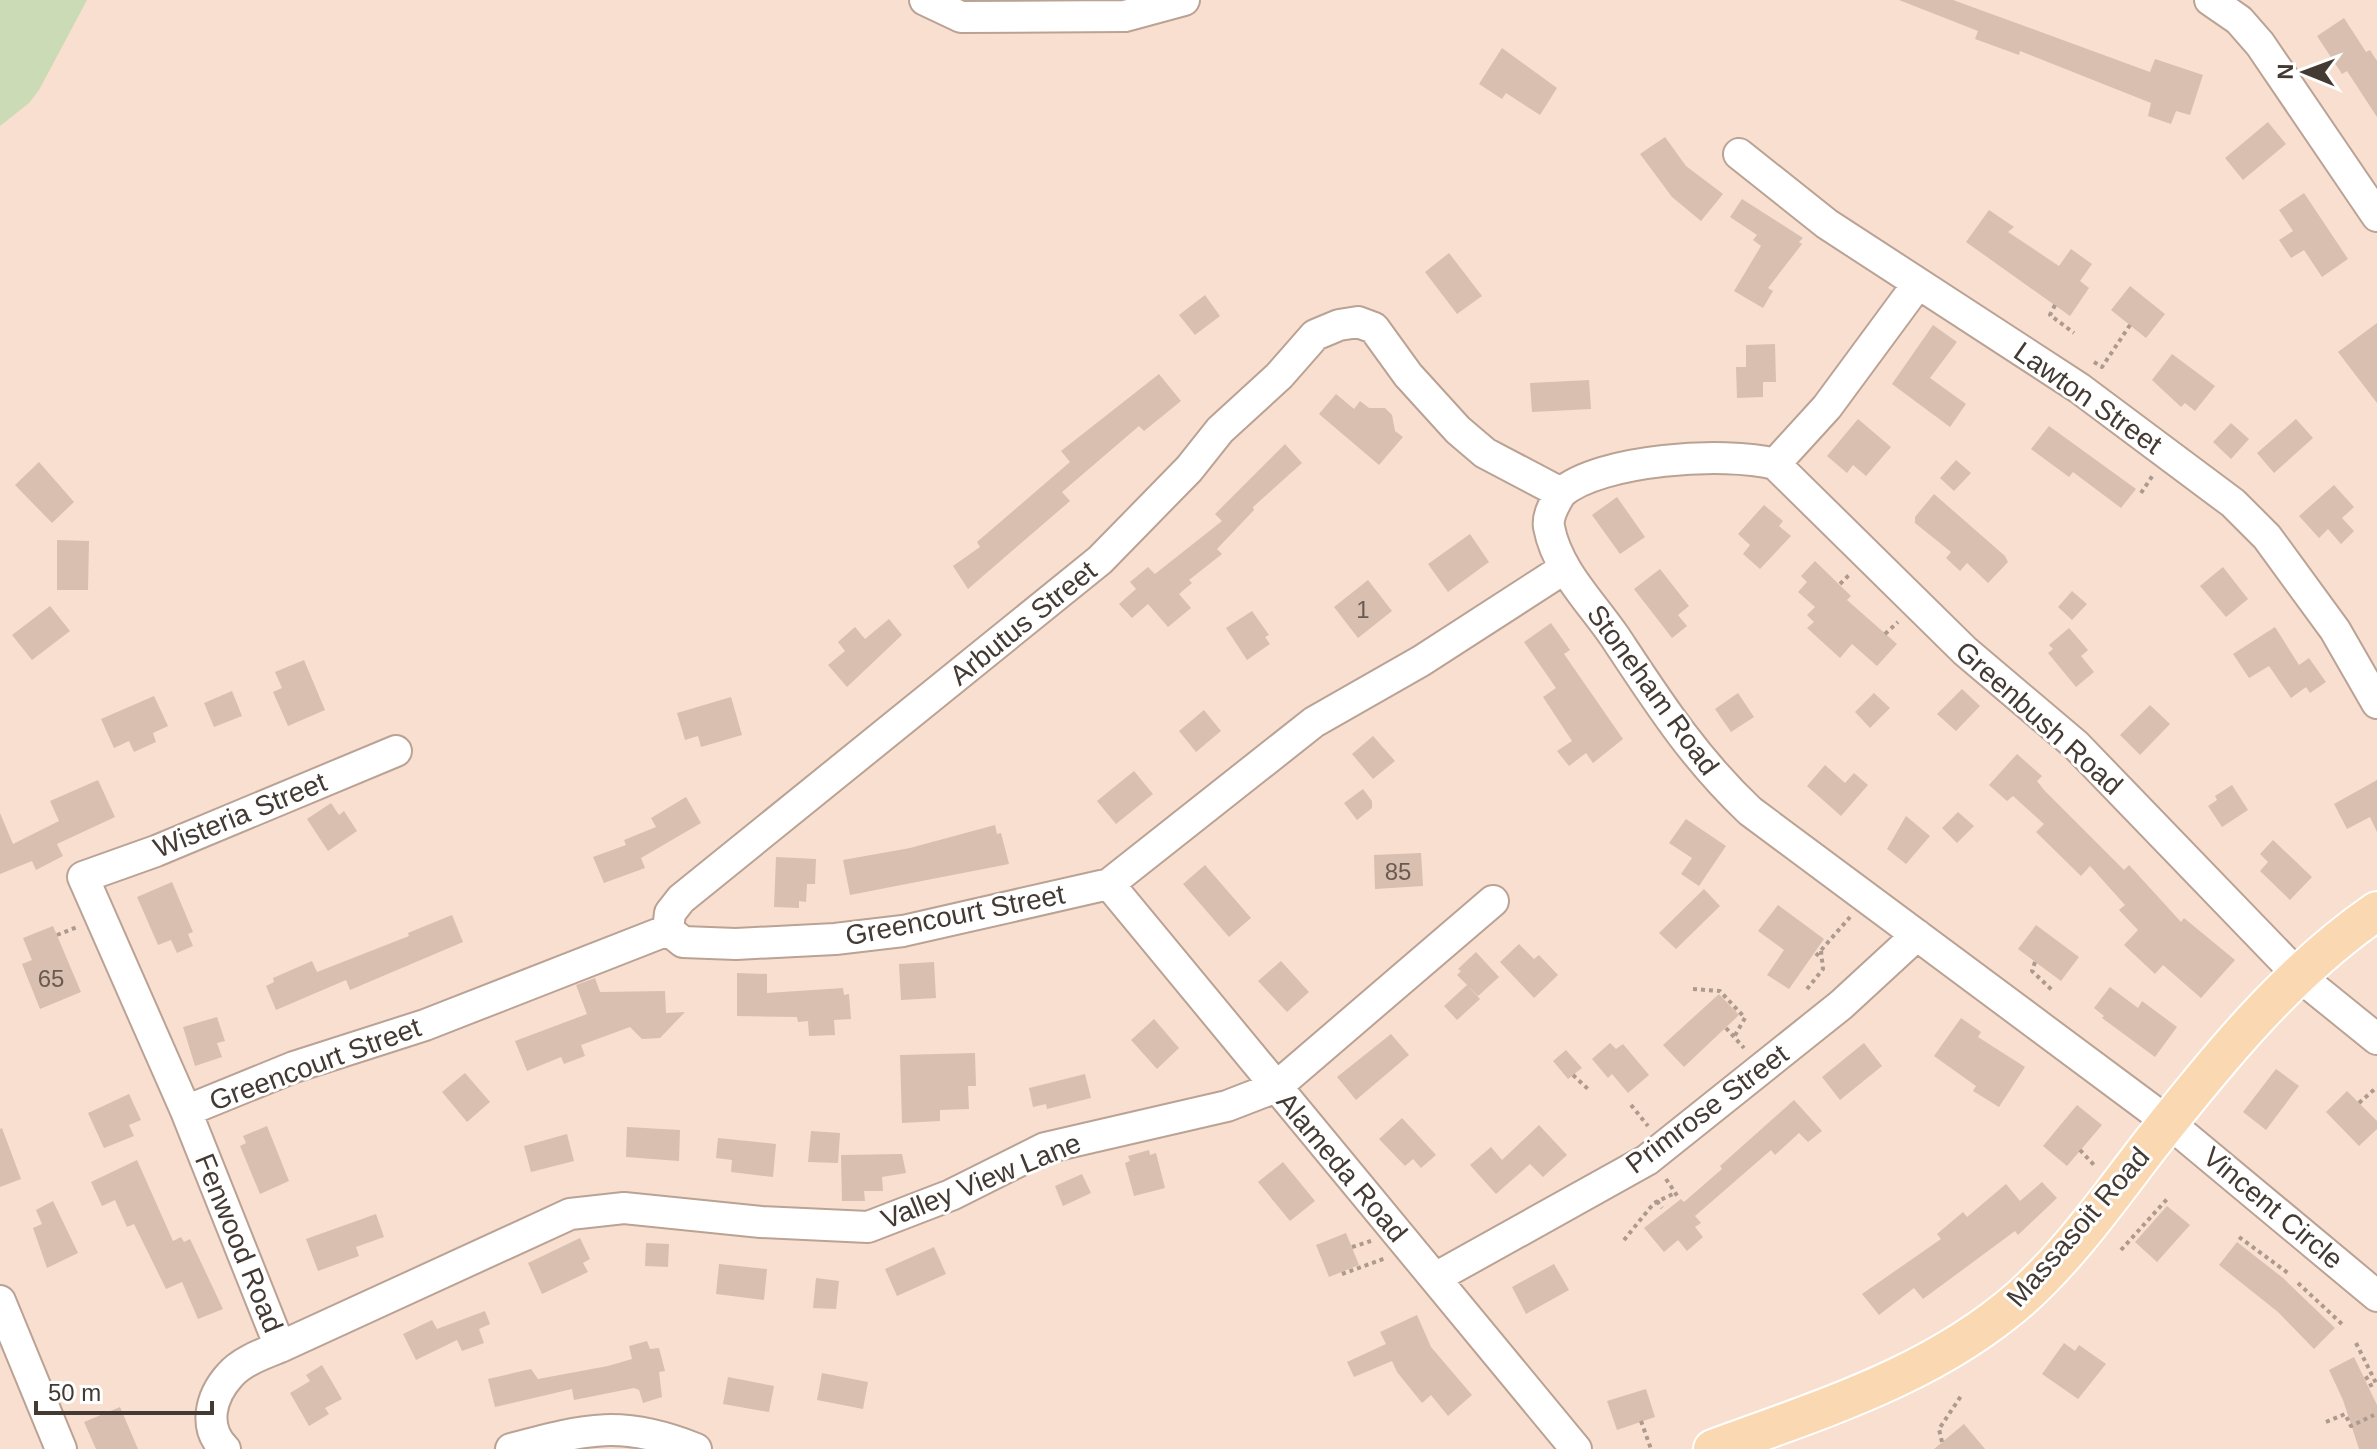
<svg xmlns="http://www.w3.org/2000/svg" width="2377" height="1449" viewBox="0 0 2377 1449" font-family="Helvetica,sans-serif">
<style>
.green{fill:#cbdbb5}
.building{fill:#d8bfb0}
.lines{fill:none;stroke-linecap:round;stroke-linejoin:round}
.minor-casing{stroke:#baa294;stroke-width:34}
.major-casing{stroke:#fff;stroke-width:42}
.path{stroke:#ad9a8f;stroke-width:4;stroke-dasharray:4 4;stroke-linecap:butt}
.minor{stroke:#fff;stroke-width:30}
.major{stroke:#fad9b2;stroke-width:38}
.labels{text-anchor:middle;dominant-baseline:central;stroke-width:6;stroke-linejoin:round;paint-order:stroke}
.number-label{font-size:24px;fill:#695b53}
.street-label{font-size:28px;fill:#443a34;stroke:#fff}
</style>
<rect width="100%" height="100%" fill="#f8dfd0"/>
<path class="green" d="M0 0H87L39 90 29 103 0 126Z"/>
<path class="building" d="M1899 0H1953L2150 72 2155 59 2203 75 2190 115 2176 111 2171 124 2148 116 2151 103 2020 51 2019 55 1975 39 1978 31Z
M2344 18 2366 52 2370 50 2377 61V117L2347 71 2342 74 2317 36Z
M1502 48 1557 88 1540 115 1506 93 1502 99 1479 84Z
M2268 122 2286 144 2243 180 2225 158Z
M1665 137 1686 166 1723 194 1701 221 1672 197 1640 154Z
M2304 193 2348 259 2322 277 2304 250 2291 258 2279 240 2293 231 2279 210Z
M1742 199 1803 238 1799 242 1802 244 1768 288 1773 291 1763 308 1734 291 1761 246 1753 240 1757 235 1730 217Z
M1989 210 2014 227 2008 232 2059 266 2071 249 2092 264 2080 281 2089 288 2070 316 1966 242Z
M1449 253 1482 296 1457 314 1425 272Z
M2130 286 2165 314 2146 338 2111 310Z
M1205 295 1220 316 1195 335 1179 315Z
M2377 323V403L2338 352Z
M1933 325 1957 342 1930 378 1966 404 1950 427 1892 384Z
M1775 344 1776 382H1763V397L1737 398 1736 367H1746V345Z
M2172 354 2215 386 2195 411 2185 403 2181 407 2152 380Z
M1159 374 1181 401 1144 431 1139 426 1062 492 1070 501 968 589 953 566 980 547 977 542 1070 462 1061 451Z
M1589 380 1591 409 1532 412 1530 383Z
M1336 394 1354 409 1360 401 1369 408H1385L1392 415 1395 431 1403 437 1379 465 1319 414Z
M1858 419 1891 447 1866 476 1853 465 1847 473 1827 456Z
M2296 419 2313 438 2274 473 2257 453Z
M2231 423 2249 439 2231 459 2213 442Z
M2049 426 2136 489 2121 508 2073 472 2069 477 2031 449Z
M1285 444 1302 463 1253 507 1254 510 1217 549 1222 554 1189 580 1192 583 1179 594 1191 608 1168 627 1148 604 1132 618 1119 604 1136 589 1130 582 1148 567 1155 574 1222 521 1215 514Z
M1956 460 1971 473 1954 491 1940 478Z
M39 462 74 502 52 523 15 485Z
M2334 485 2354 507 2342 518 2354 531 2341 544 2328 529 2319 538 2299 516Z
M1934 494 2005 556 2008 562 1988 583 1967 563 1960 571 1946 558 1951 552 1915 523V517Z
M1617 497 1645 537 1620 554 1592 515Z
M1764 505 1783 521 1779 526 1791 536 1760 569 1743 554 1750 545 1738 534Z
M1470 534 1489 562 1448 592 1428 564Z
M57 540 89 541 88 590H57Z
M1815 561 1851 596 1847 600 1897 644 1877 666 1852 644 1840 658 1807 628 1814 622 1807 615 1815 607 1798 592 1807 582 1801 576Z
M2223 567 2248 599 2226 617 2200 586Z
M1660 569 1689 606 1678 615 1687 626 1672 638 1634 589Z
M1368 580 1392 611 1358 638 1334 607Z
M2072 591 2087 604 2072 620 2058 607Z
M50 606 70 631 32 660 12 635Z
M1252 611 1269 635 1265 637 1270 644 1247 660 1226 628Z
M889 619 902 635 847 687 828 665 845 651 838 642 855 627 865 639Z
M1551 623 1570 650 1564 654 1623 739 1593 763 1586 753 1569 766 1557 751 1572 741 1543 697 1556 688 1524 642Z
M2275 627 2299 665 2309 658 2326 682 2310 693 2306 687 2291 698 2269 666 2249 678 2233 654Z
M2069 628 2088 650 2081 656 2094 672 2076 687 2048 653 2053 649 2049 645Z
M304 660 325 710 288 726 273 692 282 688 275 672Z
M1962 689 1980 706 1956 731 1937 714Z
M232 691 242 716 214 727 204 703Z
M1738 693 1754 717 1731 732 1715 709Z
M1874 693 1890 708 1870 728 1855 712Z
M154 696 168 726 153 733 156 742 134 752 129 741 114 748 101 719Z
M731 697 742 735 701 747 698 736 685 740 677 713Z
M2150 705 2170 724 2140 755 2120 735Z
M1204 710 1221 731 1196 752 1179 731Z
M1373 736 1395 761 1373 779 1352 754Z
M2017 754 2042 776 2037 781 2044 790 2124 870 2129 865 2181 922 2184 918 2235 960 2201 998 2163 965 2155 974 2124 945 2138 930 2119 910 2125 905 2090 866 2081 876 2036 832 2044 824 2013 796 2007 801 1989 785Z
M1825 765 1845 783 1854 773 1868 785 1841 816 1807 786Z
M1134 771 1153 794 1116 824 1097 801Z
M98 780 115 817 57 844 63 856 36 870 32 861 0 874V813L13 844 59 821 50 801Z
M2377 780V832L2370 817 2347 829 2334 804Z
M2232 785 2248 810 2222 827 2208 806 2217 800 2215 796Z
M1363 789 1372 801V808L1357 820 1344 803Z
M686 797 701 823 641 858 645 868 604 883 593 857 626 845 624 840 656 827 651 818Z
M331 803 339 815 344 811 357 831 328 851 307 819Z
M1958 812 1974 826 1957 843 1942 828Z
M1906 816 1930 836 1906 864 1887 849Z
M1686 819 1726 846 1699 886 1681 874 1692 858 1669 843Z
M995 825 997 834 1001 833 1009 864 850 895 843 860 910 848Z
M2273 840 2312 877 2290 900 2260 871 2268 862 2260 854Z
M1421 853 1423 886 1375 889 1374 855Z
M776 857 816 859 815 884H807L806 902 799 901V908L774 907Z
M1205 865 1251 918 1229 937 1183 884Z
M172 882 193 932 188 934 193 946 177 953 171 940 158 945 137 897Z
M1704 889 1720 906 1676 949 1659 933Z
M1778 905 1824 939 1789 989 1767 975 1784 950 1758 931Z
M452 915 463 942 350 990 346 980 276 1010 266 986 274 982 273 978 312 961 317 972 409 936 408 933Z
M2036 925 2079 957 2061 981 2018 949Z
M53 926 81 992 40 1009 22 964 32 960 23 938Z
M1519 944 1534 959 1539 955 1558 975 1534 998 1500 962Z
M1476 952 1499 977 1478 996 1457 975 1461 971 1458 969Z
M1281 961 1309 992 1287 1012 1258 981Z
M934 962 936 998 901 1000 899 964Z
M737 973 767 974V993L843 988 844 995 849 994 851 1019 834 1020 835 1035 809 1036 808 1021 798 1022 797 1017 737 1016Z
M595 978 600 992 665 991 666 1013 685 1012 660 1038 642 1039 630 1027 581 1045 585 1056 564 1064 561 1057 527 1071 515 1041 587 1014 576 985Z
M1467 985 1480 999 1457 1020 1444 1006Z
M2110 987 2138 1008 2142 1001 2177 1027 2155 1057 2102 1018 2104 1016 2094 1008Z
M1719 994 1739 1015 1684 1067 1663 1045Z
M217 1017 225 1041 217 1043 222 1057 195 1066 183 1027Z
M1961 1018 1981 1032 1978 1037 2025 1067 1999 1107 1973 1091 1976 1086 1934 1056Z
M1154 1019 1179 1048 1157 1069 1131 1040Z
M1391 1034 1409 1055 1356 1100 1337 1077Z
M1610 1043 1616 1049 1623 1044 1649 1075 1628 1093 1612 1074 1608 1078 1592 1059Z
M1864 1043 1882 1066 1840 1100 1822 1077Z
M1566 1050 1582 1068 1568 1079 1553 1061Z
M975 1053 976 1086H968L969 1109 940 1110V1121L902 1123 900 1055Z
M2276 1069 2299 1086 2266 1130 2243 1112Z
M465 1073 490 1102 467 1122 442 1092Z
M1085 1074 1091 1098 1047 1109 1046 1104 1033 1107 1029 1088Z
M2347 1091 2377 1121V1129L2359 1146 2326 1112Z
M129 1094 141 1120 129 1125 134 1136 104 1148 88 1113Z
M1794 1100 1822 1131 1808 1142 1799 1133 1775 1155 1771 1150 1695 1216 1701 1223 1695 1227 1703 1237 1687 1251 1678 1240 1664 1252 1644 1228 1681 1199 1684 1202 1722 1169 1720 1166Z
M2077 1105 2102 1125 2067 1166 2043 1146Z
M1402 1118 1436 1155 1421 1168 1413 1159 1405 1166 1379 1139Z
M1539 1125 1567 1155 1543 1177 1530 1164 1496 1194 1470 1165 1491 1147 1502 1160Z
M267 1126 289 1181 260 1194 240 1146 246 1143 243 1136Z
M627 1127 680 1130 679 1161 626 1157Z
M2 1128 21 1179 0 1187V1129Z
M811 1131 840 1133 838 1163 808 1162Z
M567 1134 574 1161 531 1172 524 1146Z
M718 1138 776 1144 773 1177 731 1172 732 1160 716 1158Z
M1149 1150 1150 1155 1156 1153 1165 1188 1134 1196 1125 1163 1130 1161 1128 1156Z
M902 1154 906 1173 882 1177 883 1191H864L865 1201H842L841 1155Z
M137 1160 173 1241 181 1237 184 1242 190 1239 223 1309 198 1319 182 1282 166 1289 134 1224 127 1227 115 1200 102 1206 91 1182Z
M1283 1162 1315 1201 1290 1221 1258 1182Z
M1082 1174 1091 1193 1063 1206 1055 1186Z
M2042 1182 2057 1198 2018 1235 2015 1231 1923 1299 1914 1288 1879 1315 1862 1294 1941 1239 1937 1234 1963 1212 1967 1217 2006 1184 2020 1201Z
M53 1201 78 1253 47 1268 33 1228 42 1224 36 1210Z
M2167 1206 2190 1225 2157 1262 2135 1242Z
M376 1214 384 1237 356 1247 359 1256 318 1271 306 1239Z
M1346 1233 1359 1265 1329 1277 1316 1245Z
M580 1238 590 1259 583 1263 588 1272 542 1294 528 1263Z
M2237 1242 2283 1278 2335 1328 2314 1349 2278 1312 2219 1265Z
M646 1243 669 1244 668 1267 645 1266Z
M934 1247 946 1274 897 1296 885 1269Z
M719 1264 767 1269 764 1300 716 1294Z
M1554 1264 1569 1290 1526 1314 1512 1287Z
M816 1278 839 1281 836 1309 813 1308Z
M485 1311 490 1324 479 1329 484 1343 462 1351 457 1340 416 1360 403 1334 432 1320 437 1329Z
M1417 1315 1431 1347 1472 1395 1448 1416 1431 1395 1422 1403 1397 1372 1392 1361 1354 1377 1347 1362 1386 1344 1380 1332Z
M647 1341 650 1349 659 1348 665 1371 659 1372 662 1397 643 1403 639 1390 634 1388 574 1400 572 1389 495 1407 488 1379 531 1369 538 1379 608 1366 632 1359 629 1346Z
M2064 1343 2075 1351 2079 1345 2106 1364 2078 1399 2042 1374Z
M2354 1357 2377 1405V1449H2359L2343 1400 2329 1370Z
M322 1365 342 1399 325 1408 329 1414 309 1426 290 1393 310 1381 306 1375Z
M822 1373 868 1382 863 1409 817 1400Z
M728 1377 774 1386 769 1412 723 1404Z
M1646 1389 1655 1417 1617 1430 1607 1401Z
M120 1407 138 1449H96L84 1422Z
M1964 1424 1985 1449H1934Z"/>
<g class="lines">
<g class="minor-casing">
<path id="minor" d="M925 0 961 17 1125 16 1184 0
M2210 0 2239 20 2260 44 2377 216
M1739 154 1827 224 2079 388 2233 503 2267 537 2335 630 2377 703
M1775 464 1965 651 2076 745 2299 976 2377 1039
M1561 493C1600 459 1725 451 1775 464L1827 407 1917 285
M1109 884 1576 1449
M668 930 670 913 681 899 1100 560 1189 469 1220 430 1279 376 1315 335 1339 325 1358 322 1374 328 1408 375 1458 430 1485 453 1561 493C1555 503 1547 515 1549 527 1557 570 1592 603 1615 637 1658 702 1693 757 1750 811L2168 1122 2377 1296
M186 1111 294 1067 425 1025 668 930 683 942 736 944 835 939 903 931 1109 884 1314 722 1421 661 1565 568
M1435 1278 1647 1160 1841 1005 1917 935
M0 1301 61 1449
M280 1347 570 1214 624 1208 761 1222 868 1227 951 1195 1045 1148 1227 1106 1276 1087 1493 901
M225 1449C203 1428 210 1397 230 1375 242 1361 263 1354 280 1347L186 1111 83 877 156 851 396 751
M511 1449C586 1429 622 1419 696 1449"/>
</g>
<g class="major-casing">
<path id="major" d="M1713 1449C1821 1409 1932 1376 2021 1298 2070 1254 2110 1197 2150 1145 2216 1061 2288 972 2377 911"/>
</g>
<path class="path" d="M2055 305 2050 315 2074 333
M2094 362 2102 367 2130 325
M2141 493 2153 475
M1840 584 1849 575
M1885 634 1898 622
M57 935 77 927
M1816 956 1850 917
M2035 962 2032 971 2054 992
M1693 989 1720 991 1745 1018 1734 1037
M1807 989 1823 969 1821 951
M1726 1028 1744 1048
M1573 1075 1588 1089
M2359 1103 2377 1087
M1631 1105 1648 1126
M2080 1150 2095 1166
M1666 1179 1678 1197
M1657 1201 1662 1208
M2239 1237 2288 1273
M1624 1240 1654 1203 1675 1193
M1352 1247 1371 1241
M2121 1250 2168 1198
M1342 1274 1386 1258
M2298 1283 2343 1325
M2356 1343 2377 1385
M2365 1379 2372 1375
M2369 1386 2376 1383
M1641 1421 1651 1449
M2326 1422 2345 1414 2351 1426 2374 1415
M1942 1442 1939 1429 1961 1396"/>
<use href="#minor" class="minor"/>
<use href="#major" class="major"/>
</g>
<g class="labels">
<g class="number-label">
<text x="1363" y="609">1</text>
<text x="1398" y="871">85</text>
<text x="51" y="978">65</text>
</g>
<g class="street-label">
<text transform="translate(2088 398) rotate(35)">Lawton Street</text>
<text transform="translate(1023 623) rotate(-39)">Arbutus Street</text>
<text transform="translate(1653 690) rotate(54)">Stoneham Road</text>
<text transform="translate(2039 718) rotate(42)">Greenbush Road</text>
<text transform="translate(240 815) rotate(-22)">Wisteria Street</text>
<text transform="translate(955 915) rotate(-11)">Greencourt Street</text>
<text transform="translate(315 1064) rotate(-20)">Greencourt Street</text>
<text transform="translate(1707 1109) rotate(-37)">Primrose Street</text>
<text transform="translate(1342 1167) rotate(50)">Alameda Road</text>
<text transform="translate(981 1181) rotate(-22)">Valley View Lane</text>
<text transform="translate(2273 1208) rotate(40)">Vincent Circle</text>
<text transform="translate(2078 1227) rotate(-49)">Massasoit Road</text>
<text transform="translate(239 1243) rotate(68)">Fenwood Road</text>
</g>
</g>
<g transform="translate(2305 72) rotate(271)" stroke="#ffffff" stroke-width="6" paint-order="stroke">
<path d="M0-6L14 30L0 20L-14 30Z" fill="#443a34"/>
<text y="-12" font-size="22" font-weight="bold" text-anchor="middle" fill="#443a34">N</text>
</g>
<path d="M36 1401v12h176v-12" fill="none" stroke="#443a34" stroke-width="4"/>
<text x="48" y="1401" font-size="24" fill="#443a34" stroke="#ffffff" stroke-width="6" paint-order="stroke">50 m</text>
</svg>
